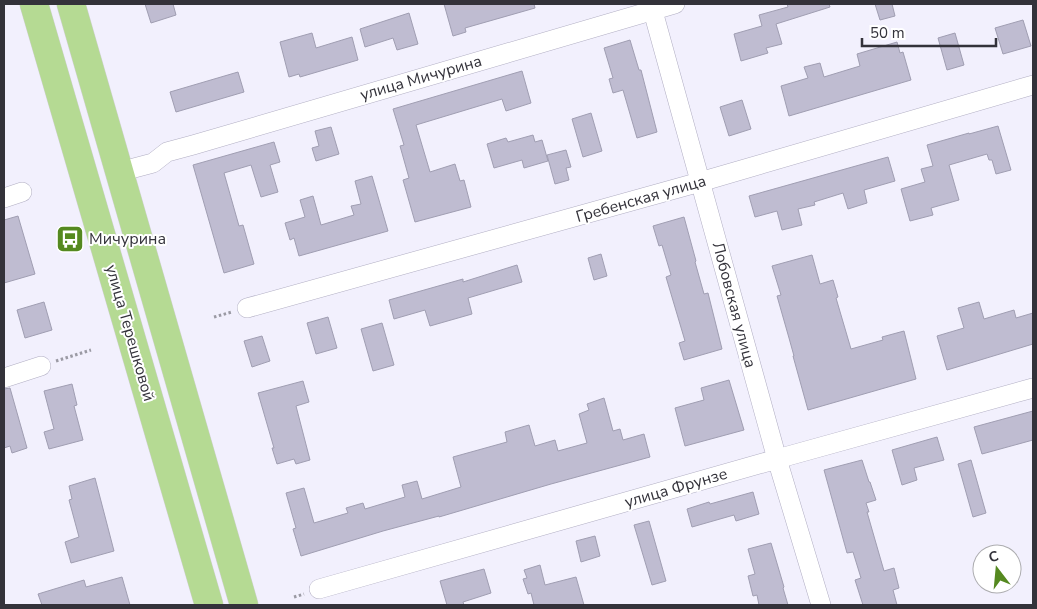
<svg xmlns="http://www.w3.org/2000/svg" width="1037" height="609" viewBox="0 0 1037 609" font-family="'Nunito Sans',sans-serif">
<style>
.building{fill:#bfbcd1;stroke:#a09eb2}
.lines{fill:none;stroke-linecap:round;stroke-linejoin:round}
.street-casing{stroke:#b1aec3;stroke-width:20}
.primary-casing{stroke:#d2d2d4;stroke-width:29}
.path{stroke:#9b9aa4;stroke-width:3;stroke-dasharray:2.5 2.5;stroke-linecap:butt}
.street{stroke:#fff;stroke-width:19}
.primary{stroke:#b5da93;stroke-width:28}
.labels{text-anchor:middle;dominant-baseline:central;stroke-width:4;stroke-linejoin:round;paint-order:stroke}
.street-label{font-size:16px;fill:#33323a;stroke:#fff}
.poi-label{font-size:16px;fill:#33323a;stroke:#fff;text-anchor:start}
</style>
<rect width="100%" height="100%" fill="#f2f0fd"/>
<path class="building" d="M145 4H173L176 15 151 23Z
M444 4H534L535 8 465 28 466 32 453 36Z
M787 4H829L830 7 776 24 782 44 766 48 768 53 741 61 734 34 762 26 759 15 788 7Z
M875 4H892L895 16 880 20Z
M409 13 418 44 397 50 393 38 365 47 360 29Z
M1023 20 1031 46 1003 54 995 28Z
M312 33 316 48 352 37 358 60 300 77 299 74 289 77 280 42Z
M955 33 964 65 947 70 938 38Z
M630 40 639 70H641L657 132 637 138 623 90 613 93 609 79 613 78 604 48Z
M897 42 900 53 903 52 911 80 789 116 781 86 808 78 804 67 820 63 824 77 860 66 857 54Z
M522 71 531 103 506 111 502 99 416 125 430 172 455 164 460 181 464 180 471 207 415 222 403 180 409 178 400 146 404 145 393 109Z
M238 72 244 92 176 112 170 92Z
M742 100 751 129 729 136 720 107Z
M591 113 602 151 583 157 572 119Z
M998 126 1011 170 996 174 992 160H989L987 154 949 165 959 200 931 208 933 215 910 221 901 189 925 182 921 169 933 166 927 145 969 133V134Z
M331 127 339 154 316 161 312 148 319 146 315 131Z
M533 135 535 142 542 140 548 161 524 168 522 160 494 168 487 144 506 138 508 142Z
M274 142 280 162 270 165 278 192 261 197 251 165 224 173 239 226 243 225 254 264 224 273 193 165Z
M566 150 571 167 566 168 569 180 555 184 547 155Z
M888 157 895 181 864 190 867 203 848 209 843 193 814 202 815 205 798 209 802 225 782 230 777 211 755 217 749 196Z
M372 176 388 231 299 256 294 238 290 240 285 223 305 217 300 200 313 196 321 225 354 215 351 206 361 204 355 181Z
M18 216 35 274 4 283V220Z
M684 217 696 261 695 262 704 294 708 293 722 349 684 360 679 343 685 341 666 277 671 275 662 245 659 246 653 226Z
M601 254 607 276 594 280 588 258Z
M812 255 820 284 833 280 838 297 836 298 851 349 883 340 882 337 904 331 916 379 808 410 793 356H794L789 338 777 296 781 295 772 266Z
M517 265 522 282 468 298 472 314 430 326 425 310 394 319 389 300 463 279V282Z
M44 302 52 330 25 338 17 310Z
M979 302 984 319 1014 310 1016 318 1033 313V344L947 370 937 336 964 328 958 308Z
M328 317 337 348 316 354 307 323Z
M382 323 394 365 373 371 361 329Z
M262 336 270 361 252 367 244 341Z
M729 380 744 430 685 446 675 408 704 400 701 388Z
M303 381 309 402 296 406 310 460 296 464 294 459 277 464 272 448H274L258 393Z
M72 384 77 405 74 406 83 440 49 449 44 432 54 429 44 391Z
M10 388 27 448 12 453 10 446 4 448V389Z
M604 398 613 431 620 429 623 440 644 434 650 457 551 484 439 517V516L383 531 301 556 293 529 296 528 286 493 304 488 314 523 348 513 346 508 363 503 365 509 405 497 402 485 417 481 422 499 461 487 453 457 507 442 505 432 529 425 535 446 555 440 558 451 587 443 579 414 589 410 587 404Z
M1033 411V440L982 454 974 427Z
M937 437 944 460 914 468 917 480 902 485 892 450Z
M862 460 869 482H870L876 500 866 503 869 512H867L884 571 894 568 899 588 893 590 897 605H863L855 580 861 578 853 552 847 553 824 470Z
M971 460 986 513 973 517 958 464Z
M95 478 114 551 71 563 65 542 79 537 69 500 72 499 69 486Z
M753 492 759 514 736 521 734 515 692 527 687 509 709 502 710 504Z
M649 521 666 581 652 585 634 525Z
M595 536 600 556 581 562 576 541Z
M771 543 784 587 783 588 788 605H759L757 595 753 596 748 576 755 574 748 549Z
M540 565 545 585 576 577 584 605H534L531 593 528 594 523 579 527 578 524 570Z
M484 569 491 593 463 602 464 605H447L440 581Z
M122 577 130 605H42L38 594 84 580 86 587Z"/>
<g class="lines">
<g class="street-casing">
<path id="street" d="M651 4 777 459 821 605
M119 172 153 163 167 152 193 145 675 4
M4 198 22 192
M247 308 700 182 1033 85
M4 378 41 366
M319 589 777 459 1033 388"/>
</g>
<g class="primary-casing">
<path id="primary" d="M34 4 209 605
M71 4 244 605"/>
</g>
<path class="path" d="M214 317 232 312
M56 361 91 350
M294 597 304 594"/>
<use href="#street" class="street"/>
<use href="#primary" class="primary"/>
</g>
<defs>
<g id="bus-square" transform="scale(1.4375)"><rect x="-9" y="-9" width="18" height="18" rx="4" fill="#558920" stroke="#fff"/><path d="M-5-6H5V4H4V6H2V4H-2V6H-4V4H-5ZM-3.5-4V0h7V-4ZM-3.5 1.2v1.5H-2V1.2ZM2 1.2v1.5H3.5V1.2Z" fill="#fff"/></g>
</defs>
<g fill-rule="evenodd">
<use href="#bus-square" x="70" y="239"/>
</g>
<g class="labels">
<g class="street-label">
<text transform="translate(421 78) rotate(-16)">улица Мичурина</text>
<text transform="translate(641 199) rotate(-16)">Гребенская улица</text>
<text transform="translate(734 305) rotate(75)">Лобовская улица</text>
<text transform="translate(130 333) rotate(74)">улица Терешковой</text>
<text transform="translate(676 488) rotate(-16)">улица Фрунзе</text>
</g>
<g class="poi-label">
<text x="89" y="239">Мичурина</text>
</g>
</g>
<rect width="1037" height="609" fill="none" stroke="#33323a" stroke-width="10"/>
<g transform="translate(997 569) rotate(344)"><circle r="24" fill="#ffffff" stroke="#adadb0"/>
<path d="M0-4L9 19L0 12L-9 19Z" fill="#558920"/>
<text y="-8" font-size="14" font-weight="bold" text-anchor="middle" fill="#33323a">С</text>
</g>
<path d="M862 38v8h134v-8" fill="none" stroke="#33323a" stroke-width="2.5"/>
<text x="870" y="38" font-size="15" fill="#33323a" stroke="#ffffff" stroke-width="4" paint-order="stroke">50 m</text>
</svg>
